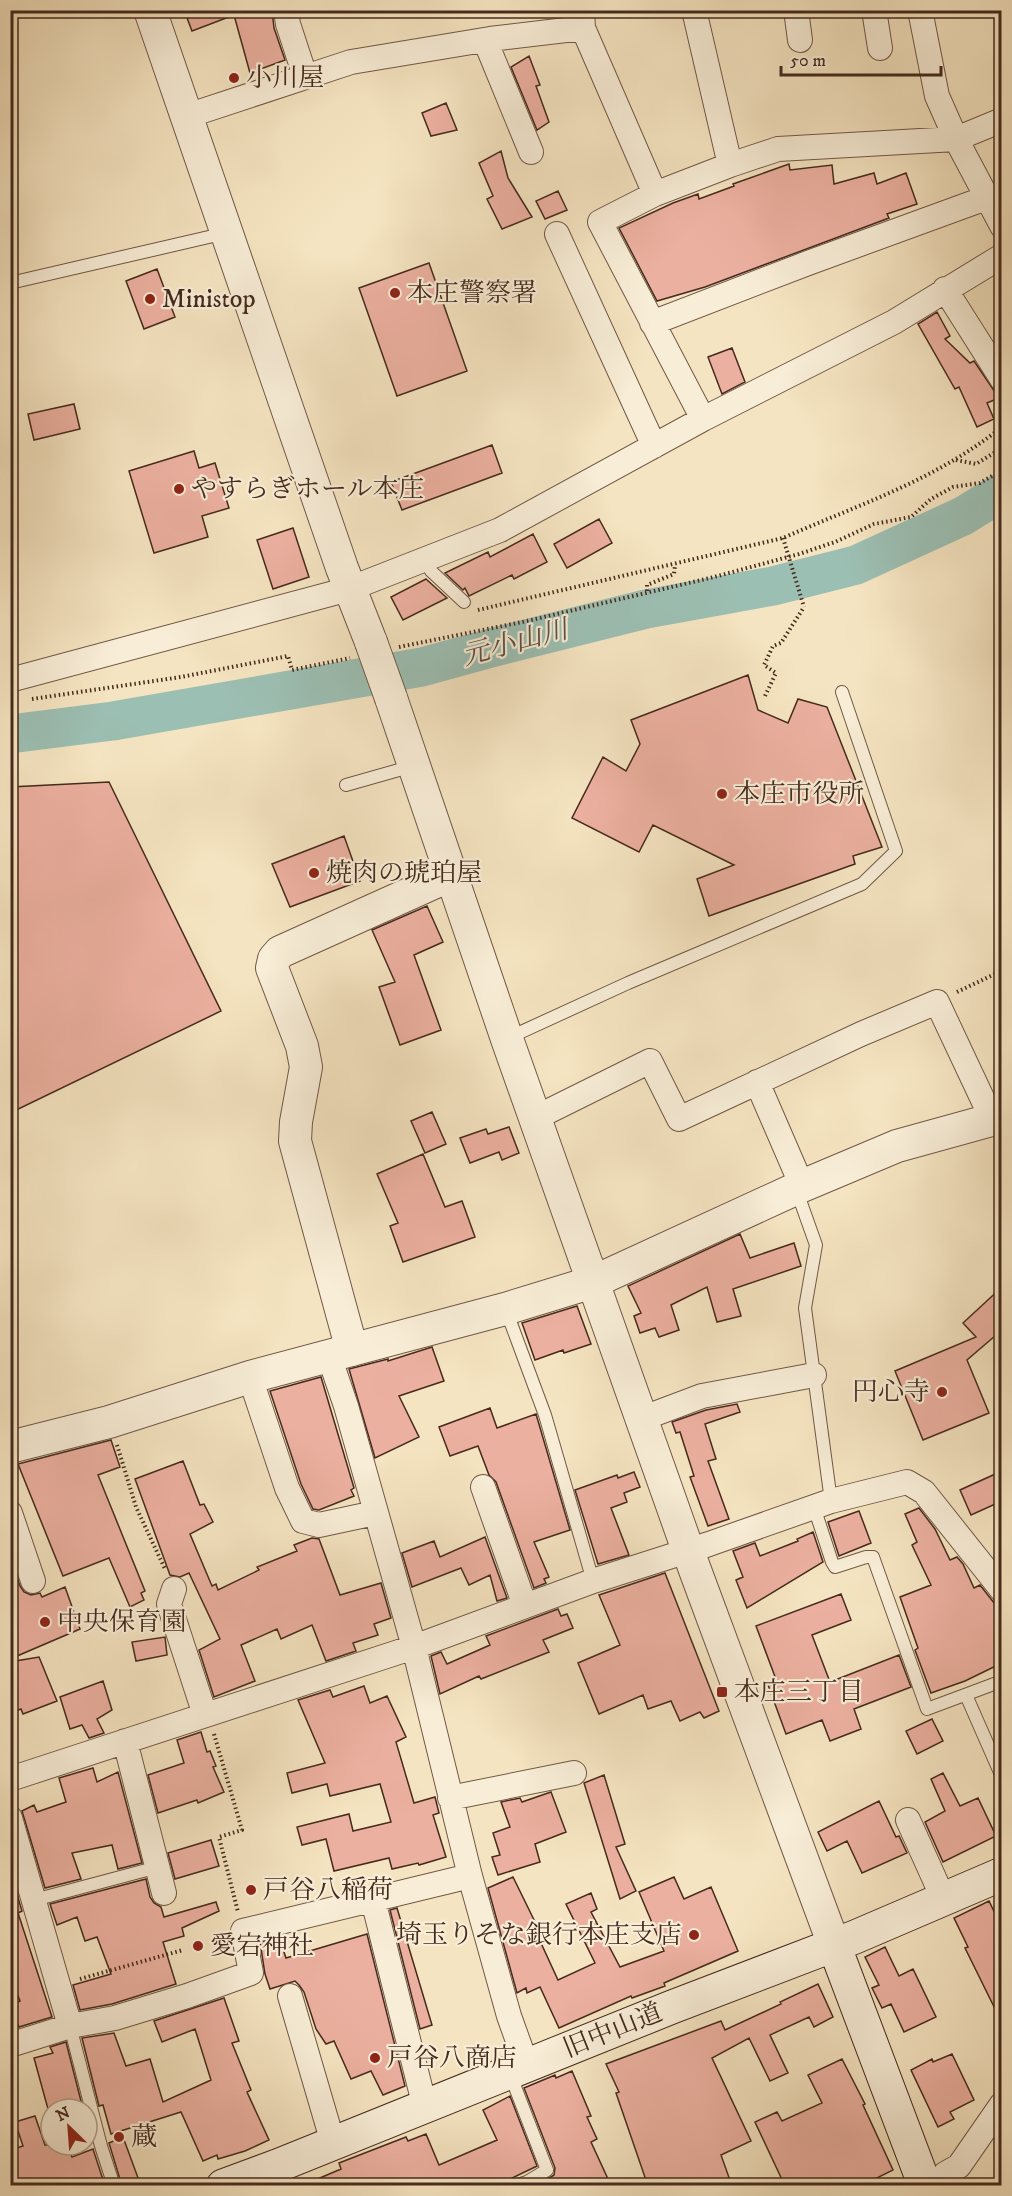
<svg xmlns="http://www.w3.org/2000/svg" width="1012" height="2196" viewBox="0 0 1012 2196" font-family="'IM FELL DW Pica','Noto Serif JP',serif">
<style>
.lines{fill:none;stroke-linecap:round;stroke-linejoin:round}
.river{stroke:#9cbfb3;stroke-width:39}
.building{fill:#ecb0a0;stroke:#452a1d;stroke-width:1.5}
.service-casing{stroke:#715846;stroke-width:14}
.minor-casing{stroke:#715846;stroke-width:26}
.tertiary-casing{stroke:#715846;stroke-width:34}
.secondary-casing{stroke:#452a1d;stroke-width:35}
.path{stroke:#452a1d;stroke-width:4;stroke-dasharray:1.5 3;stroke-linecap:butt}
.service{stroke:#f8edd7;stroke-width:12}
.minor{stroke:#f8edd7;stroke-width:24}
.tertiary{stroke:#f8edd7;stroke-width:32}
.secondary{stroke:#f8edd7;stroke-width:33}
.tertiary-bridge-casing{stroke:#715846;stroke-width:34;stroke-linecap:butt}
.path-bridge{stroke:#452a1d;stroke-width:4;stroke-dasharray:1.5 3;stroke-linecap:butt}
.tertiary-bridge{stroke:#f8edd7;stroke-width:32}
.poi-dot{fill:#8f2418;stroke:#f8edd7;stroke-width:2}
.labels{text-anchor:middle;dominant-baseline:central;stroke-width:4.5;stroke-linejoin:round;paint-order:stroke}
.poi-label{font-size:26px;fill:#452a1d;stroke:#f8edd7;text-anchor:start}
.street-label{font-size:26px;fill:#452a1d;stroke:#f8edd7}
.water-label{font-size:27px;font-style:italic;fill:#5b4f42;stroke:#f8edd7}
</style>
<rect width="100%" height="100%" fill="#f5e4c1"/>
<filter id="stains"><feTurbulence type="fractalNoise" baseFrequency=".00333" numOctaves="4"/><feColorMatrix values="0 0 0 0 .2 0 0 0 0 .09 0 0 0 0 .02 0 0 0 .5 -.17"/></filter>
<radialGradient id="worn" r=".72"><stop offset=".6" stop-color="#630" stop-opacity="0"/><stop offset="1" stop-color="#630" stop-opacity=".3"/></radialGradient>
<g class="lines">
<path class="river" d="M10 734 113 721 422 667 491 648 646 609 773 586 856 565 963 516 1002 492"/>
</g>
<path class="building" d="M184 10H272L274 28 285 60 250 73 234 15 192 31Z
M529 56 540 85 536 86 549 122 537 130 511 67Z
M446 103 457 130 431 136 422 113Z
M501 151 508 178 532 217 502 229 487 199 493 196 479 163Z
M789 164 790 170 832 165 834 184 874 173 877 184 906 173 917 204 887 214 889 218 705 287 657 301 619 228 673 203 698 194 699 199 734 186 733 184Z
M558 191 567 210 545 219 536 201Z
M429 263 467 371 397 396 359 288Z
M157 269 175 317 144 329 126 281Z
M937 312 950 336 945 339 970 363 974 361 999 398 987 403 994 419 977 427 959 387 955 389 918 324Z
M732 348 745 382 722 394 708 357Z
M74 404 80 429 34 440 28 414Z
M492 445 502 473 402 510 391 482Z
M194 451 199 468 215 463 229 508 202 516 208 537 154 553 129 471Z
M599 519 612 543 567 568 554 544Z
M293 528 309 577 273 589 257 540Z
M533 534 547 562 514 579 512 575 469 596 465 588 463 590 445 573 488 552 490 557Z
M426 579 447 598 403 620 391 597Z
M748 675 758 710 788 723 798 699 827 707 882 847 853 856 855 864 709 916 697 879 734 865 653 825 639 852 572 818 603 757 626 771 640 744 631 720Z
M109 782 221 1011 10 1113V787Z
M344 836 360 881 290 907 272 864Z
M427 906 443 942 414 955 441 1030 400 1045 379 987 395 982 372 930Z
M432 1112 446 1144 425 1153 411 1121Z
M509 1127 519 1153 502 1160 499 1152 470 1163 460 1138 486 1129 488 1134Z
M423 1154 445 1207 462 1201 475 1237 403 1262 390 1226 398 1223 377 1174Z
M740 1234 750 1258 794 1243 801 1266 733 1289 741 1316 717 1322 707 1287 671 1305 679 1330 659 1337 655 1328 640 1333 634 1316 641 1313 628 1286Z
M1002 1287V1330L967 1360 989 1413 923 1440 895 1371 976 1337 963 1323Z
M577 1306 591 1344 564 1353 563 1350 535 1360 522 1323Z
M432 1347 444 1381 399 1396 419 1437 375 1458 349 1369 388 1359V1361Z
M321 1377 354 1488 351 1490 354 1496 319 1510 313 1509 301 1484 270 1391Z
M737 1404 740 1412 705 1424 716 1459 708 1461 729 1519 708 1526 690 1477 694 1476 680 1432 676 1433 672 1422 706 1410Z
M490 1408 497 1428 536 1414 570 1530 534 1542 549 1577 544 1579 546 1583 534 1588 496 1482 489 1475 478 1446 450 1456 439 1427Z
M111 1440 120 1467 98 1475 145 1591 141 1593 144 1600 130 1607 109 1558 63 1576 18 1464Z
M183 1461 200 1505 204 1504 213 1522 190 1534 212 1586 216 1584 218 1590 259 1570 257 1567 297 1551 294 1545 312 1538 319 1539 340 1595 381 1583 391 1618 374 1624 378 1635 353 1643 356 1651 326 1661 312 1625 281 1639 277 1629 241 1645 255 1681 214 1697 199 1650 220 1639 189 1573 180 1577 170 1575 135 1479Z
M1002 1471V1501L971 1515 960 1490Z
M634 1472 640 1487 624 1493 627 1502 611 1508 629 1555 598 1564 575 1490 617 1475 618 1478Z
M919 1508 935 1529 950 1560 957 1557 963 1564 974 1588 980 1585 1002 1613V1663L965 1681 931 1693 915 1650 918 1648 900 1597 931 1585 912 1545 917 1542 905 1514Z
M859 1511 871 1543 839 1556 828 1522Z
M813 1532 823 1562 747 1608 736 1580 743 1577 733 1551 755 1543 760 1556 798 1541 797 1539Z
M485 1537 507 1598 497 1601 490 1575 469 1585 461 1568 412 1587 402 1553 434 1541 440 1557Z
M10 1559 20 1586 24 1592 31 1595 40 1593 42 1597 65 1587 80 1629 10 1659Z
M665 1573 719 1711 704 1718 700 1712 680 1721 671 1701 648 1709 643 1695 599 1714 578 1663 620 1645 599 1595Z
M841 1594 851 1620 812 1635 830 1682 899 1655 911 1687 854 1709 861 1729 830 1741 822 1720 786 1734 768 1685 777 1682 756 1626Z
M558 1609 561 1616 567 1614 573 1628 543 1640 549 1652 481 1679 479 1676 440 1694 431 1656 441 1652 447 1664 490 1645 486 1636Z
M165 1637 167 1655 136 1661 132 1642Z
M39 1657 57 1701 23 1714 21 1709 10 1713V1662Z
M103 1681 112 1710 97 1719 104 1733 89 1738 82 1725 70 1729 60 1697Z
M364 1686 370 1703 387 1696 406 1737 396 1742 414 1803 435 1797 439 1813 433 1815 446 1857 419 1865 418 1863 392 1869 389 1858 334 1871 326 1839 302 1845 297 1827 349 1814 353 1831 391 1822 380 1784 330 1796 327 1784 292 1793 287 1773 325 1763 298 1700 330 1690 333 1697Z
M932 1719 943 1741 917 1754 906 1731Z
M201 1732 207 1752 210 1751 216 1766 213 1767 224 1792 198 1803 197 1800 158 1813 148 1775 184 1763 177 1740Z
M93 1768 97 1782 118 1772 142 1863 118 1869 112 1845 72 1853 81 1879 45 1888 22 1811 34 1805 37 1812 66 1802 59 1778Z
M943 1773 960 1806 978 1798 996 1836 943 1862 925 1822 945 1811 931 1779Z
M604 1775 625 1844 616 1847 636 1891 620 1899 584 1783Z
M551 1792 566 1832 535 1844 540 1862 498 1875 492 1857 500 1855 493 1833 510 1827 501 1802 520 1798 522 1802Z
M879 1801 896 1837 899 1836 907 1853 862 1873 847 1841 827 1851 818 1832Z
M211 1840 219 1866 175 1879 168 1853Z
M10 1871 22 1911 18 1913 52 2017 19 2027 10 2005 20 2001 10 1974Z
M513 1877 538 1928 535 1930 558 1980 595 1963 566 1904 591 1893 597 1909 591 1912 620 1967 664 1951 639 1892 674 1877 684 1899 711 1887 738 1951 664 1983 665 1986 632 1998 631 1996 559 2028 540 1987 527 1993 526 1988 517 1993 488 1888Z
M146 1879 150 1897 154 1903 161 1907 164 1917 216 1902 219 1911 182 1928 184 1936 163 1942 176 1984 112 2004 80 2010 73 1985 111 1974 97 1937 85 1941 77 1917 57 1925 50 1904Z
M989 1901 1002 1928V2023L965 1948 968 1947 954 1918Z
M397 1908 432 2025 420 2029 390 1910Z
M367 1934 405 2086 383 2095 371 2071 351 2079 334 2041 326 2044 316 2029 304 1992 299 1985 295 1981 270 1989 265 1974 260 1942 279 1937 286 1958Z
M885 1947 899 1976 913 1969 936 2017 904 2032 891 2004 882 2008 872 1988 879 1985 865 1957Z
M818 1984 833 2017 814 2027 809 2017 770 2035 788 2073 770 2081 749 2038 712 2058 751 2141 721 2155 732 2186H648L616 2093 619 2092 606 2064 721 2021 725 2030 781 2004 780 2002Z
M224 1998 239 2041 232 2043 251 2090 247 2092 269 2140 245 2151 218 2159 217 2155 203 2161 181 2112 111 2134 103 2105 99 2106 82 2038 114 2033 126 2066 150 2059 163 2102 211 2080 195 2029 162 2042 154 2021Z
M66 2042 83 2109H48L34 2058 53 2053 50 2047Z
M952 2054 974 2100 950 2112 954 2119 938 2127 911 2070 932 2059 933 2062Z
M842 2059 865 2104 863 2105 893 2170 861 2186H785L755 2122 777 2112 782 2121 822 2103 808 2075Z
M572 2071 591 2116 587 2117 597 2139 591 2142 608 2179 595 2186H537L554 2175 555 2168 524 2088 555 2075 556 2078Z
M510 2096 537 2166 512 2178 507 2186H301L341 2169 339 2163 406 2137 408 2141 426 2134 439 2165 497 2140 483 2110Z
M35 2116 45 2145H67L72 2157 93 2149 105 2186H15L10 2173V2150L23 2146 15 2122Z
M123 2137 141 2186H122L109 2143Z"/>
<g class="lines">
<g class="service-casing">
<path id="service" d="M10 283 226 233
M425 560 431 571 464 602
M346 785 413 766
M508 1038 628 983 862 884 896 851 842 692
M801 1190 800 1200 816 1245 805 1308 831 1501
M506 1310 545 1415 593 1581
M814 1507 832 1562 835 1567 866 1557H873L927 1709 1002 1681
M966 1695 1002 1777
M34 1900 158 1867
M70 2026 101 2146 114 2186
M515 2186 527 2182 547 2170 515 2087 517 2074"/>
</g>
<g class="minor-casing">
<path id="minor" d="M286 10 288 24 305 76
M694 10 730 165 655 194 600 222 703 419
M796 10 800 40
M874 10 880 48
M583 28 655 194
M485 40 531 152
M187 116 351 62 490 39 583 28 582 10
M1002 120 956 139 1002 226
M730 165 778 149 956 139 937 96 920 10
M557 234 654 446
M945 289 1002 379
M652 323 808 263 986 198
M10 680 349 589 500 530 703 419 894 322 1002 256
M757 1082 802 1186
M535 1118 650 1061 679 1119 861 1034 937 1002 992 1119
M329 1356 346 1406 414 1647 470 1876 509 2016 523 2055 518 2070
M250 1377 287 1488 303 1521 319 1525 375 1513
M641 1419 702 1396 814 1375
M483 1487 525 1606
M10 1513 33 1581
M174 1589 169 1604 205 1715
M125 1741 164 1893
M10 1779 414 1647 593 1581 709 1544 831 1501 907 1482 924 1492 1002 1590
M450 1798 574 1773
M10 1818 70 2026
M908 1820 943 1898
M373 1900 425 2107
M290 1996 333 2143
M10 2045 70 2026 115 2018 187 1996 251 1973 243 1931 470 1876
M935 2186 945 2174 959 2166 1002 2104"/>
</g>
<g class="tertiary-casing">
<path id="tertiary" d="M150 10 342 568 371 642
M391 698 507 1039 695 1570 834 1945
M352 1350 295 1141 296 1122 306 1067 302 1046 272 968 274 959 280 952 451 875
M10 1447 109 1422 250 1377 505 1309 593 1282 802 1186 897 1146 1002 1117"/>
</g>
<g class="secondary-casing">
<path id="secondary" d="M834 1945 925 2186
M223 2186 277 2166 672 2007 855 1937 1002 1874"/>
</g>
<path class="path" d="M956 460 976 464 1002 448
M647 591V585L674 574 675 565
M478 610 783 538C860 504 934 481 1002 427
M399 647 527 621 714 577 799 554 835 542 874 524 911 517 931 499 953 487 980 483 1002 470
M765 696 776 673 764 665 773 646 781 643 804 607
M32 699 181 677 288 656 292 670 350 658
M957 992 997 973H1002
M117 1445 136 1507 165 1569
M214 1734 242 1830 219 1837 238 1912
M80 1979 183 1950"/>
<use href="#service" class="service"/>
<use href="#minor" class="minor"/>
<use href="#tertiary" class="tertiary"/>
<use href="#secondary" class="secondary"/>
<g class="tertiary-bridge-casing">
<path id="tertiary-bridge" d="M371 642 391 698"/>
</g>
<path class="path-bridge" d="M783 538 804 607"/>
<use href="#tertiary-bridge" class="tertiary-bridge"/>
</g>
<g class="poi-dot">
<circle cx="234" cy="78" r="6"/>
<circle cx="395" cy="293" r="6"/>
<circle cx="150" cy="299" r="6"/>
<circle cx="179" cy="489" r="6"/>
<circle cx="722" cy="794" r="6"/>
<circle cx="314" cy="873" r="6"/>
<circle cx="942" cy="1392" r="6"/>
<circle cx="45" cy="1622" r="6"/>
<rect x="716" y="1686" width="12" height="12" rx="3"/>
<circle cx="251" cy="1890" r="6"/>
<circle cx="694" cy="1935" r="6"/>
<circle cx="198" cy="1946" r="6"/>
<circle cx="375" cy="2058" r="6"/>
<circle cx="119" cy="2137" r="6"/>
</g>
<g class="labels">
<g class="poi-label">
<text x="246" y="78">小川屋</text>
<text x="407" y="293">本庄警察署</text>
<text x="162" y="299">Ministop</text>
<text x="191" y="489">やすらぎホール本庄</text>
<text x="734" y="794">本庄市役所</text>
<text x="326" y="873">焼肉の琥珀屋</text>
<text x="930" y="1392" text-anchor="end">円心寺</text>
<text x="57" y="1622">中央保育園</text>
<text x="734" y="1692">本庄三丁目</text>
<text x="263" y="1890">戸谷八稲荷</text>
<text x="682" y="1935" text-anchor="end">埼玉りそな銀行本庄支店</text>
<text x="210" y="1946">愛宕神社</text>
<text x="387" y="2058">戸谷八商店</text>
<text x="131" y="2137">蔵</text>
</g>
<g class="street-label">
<text transform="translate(613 2031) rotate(-22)">旧中山道</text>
</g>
<g class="water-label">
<text transform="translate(515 643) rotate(-15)">元小山川</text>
</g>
</g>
<rect width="1012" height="2196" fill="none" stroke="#f5e4c1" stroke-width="36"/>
<rect x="12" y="12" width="988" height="2172" fill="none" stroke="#452a1d" stroke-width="3"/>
<rect x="18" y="18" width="976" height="2160" fill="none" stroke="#452a1d" stroke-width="1.5"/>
<g transform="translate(69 2127) rotate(335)"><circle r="28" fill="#f8edd7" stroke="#b09f8d" stroke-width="1.5"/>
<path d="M0-4.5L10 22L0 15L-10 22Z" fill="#8f2418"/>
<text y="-9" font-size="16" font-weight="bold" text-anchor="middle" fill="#452a1d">N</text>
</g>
<path d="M781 66v9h160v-9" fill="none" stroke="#452a1d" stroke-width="3"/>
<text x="790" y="66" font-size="18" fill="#452a1d" stroke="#f8edd7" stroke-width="4.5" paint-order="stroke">50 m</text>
<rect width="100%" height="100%" filter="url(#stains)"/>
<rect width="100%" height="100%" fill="url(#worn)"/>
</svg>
